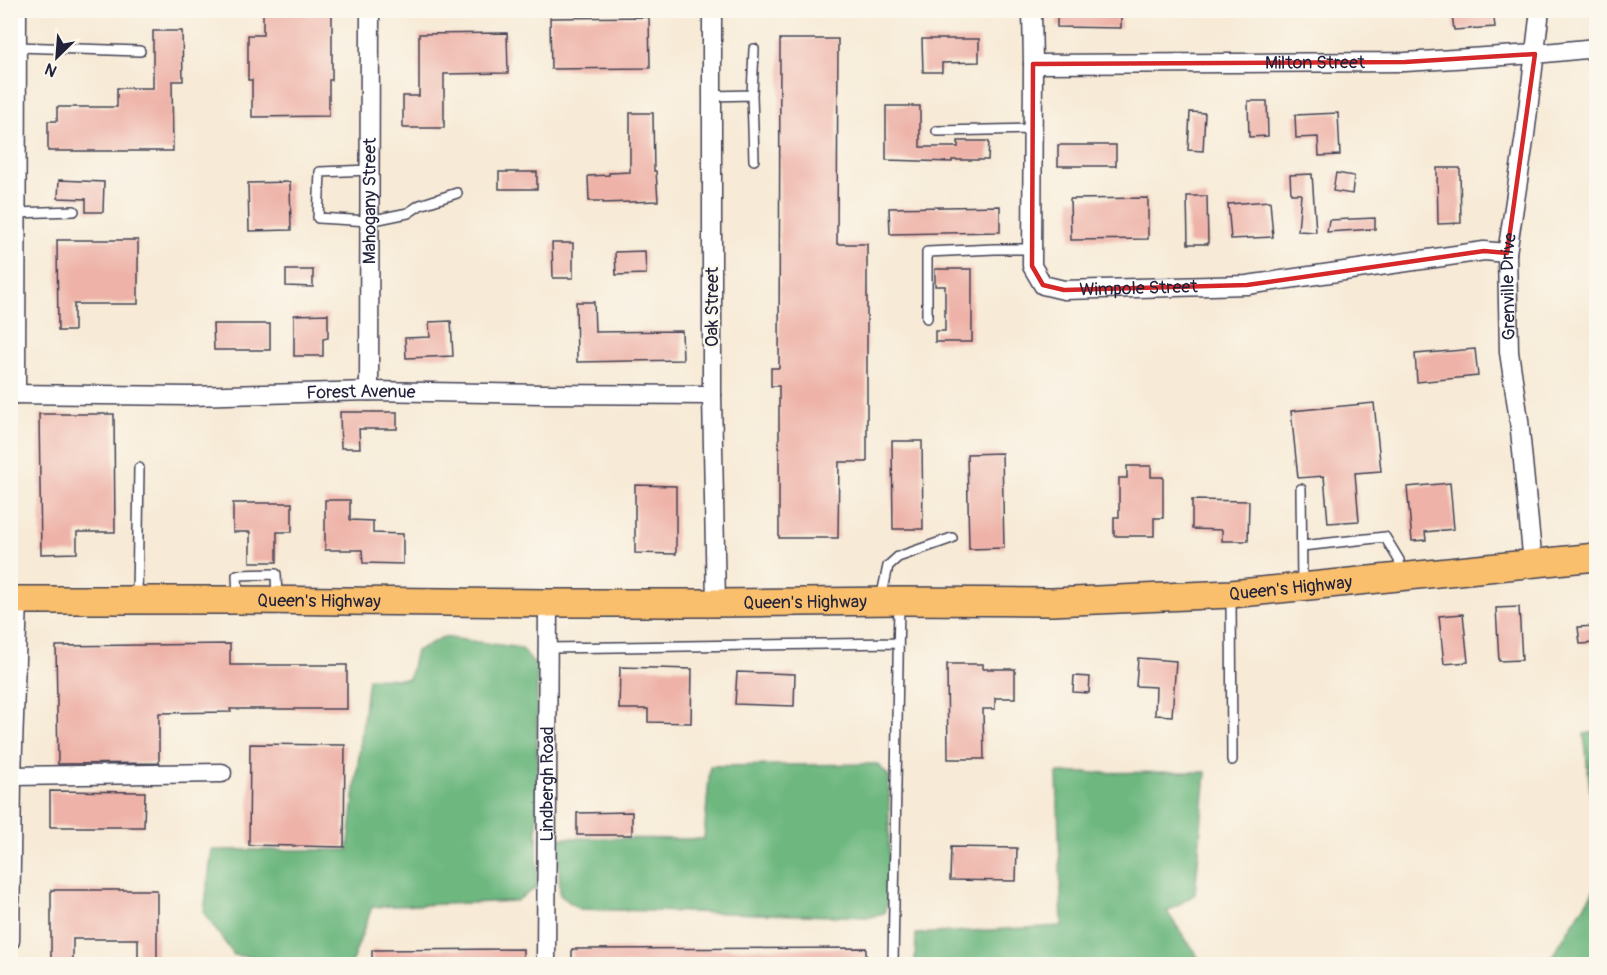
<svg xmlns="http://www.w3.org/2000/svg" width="1607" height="975" viewBox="0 0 1607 975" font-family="Pangolin,sans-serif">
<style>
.forest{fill:#6eb880;stroke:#486d5e;stroke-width:1.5}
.building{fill:#eeb2a8}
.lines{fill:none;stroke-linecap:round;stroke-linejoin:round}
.service-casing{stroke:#424052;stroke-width:12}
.minor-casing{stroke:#424052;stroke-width:21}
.primary-casing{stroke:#424052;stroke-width:30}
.service{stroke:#fff;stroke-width:9}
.minor{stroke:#fff;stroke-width:18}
.primary{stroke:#f9bf6d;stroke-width:27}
.marked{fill:none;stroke:#d62828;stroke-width:4.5;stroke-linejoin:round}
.labels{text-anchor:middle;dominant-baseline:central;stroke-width:4.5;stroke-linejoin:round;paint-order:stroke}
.street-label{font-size:18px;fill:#22223b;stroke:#fbf7ec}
</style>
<rect width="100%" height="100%" fill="#fbf7ec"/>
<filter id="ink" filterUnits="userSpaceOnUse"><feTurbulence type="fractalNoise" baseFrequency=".0167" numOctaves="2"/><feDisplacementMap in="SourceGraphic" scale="12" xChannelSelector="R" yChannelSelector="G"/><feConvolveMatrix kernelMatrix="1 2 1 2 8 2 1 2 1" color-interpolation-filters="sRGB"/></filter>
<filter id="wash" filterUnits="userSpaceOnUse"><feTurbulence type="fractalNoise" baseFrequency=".008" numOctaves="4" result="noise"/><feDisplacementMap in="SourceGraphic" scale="24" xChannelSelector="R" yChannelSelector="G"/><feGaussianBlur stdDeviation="1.35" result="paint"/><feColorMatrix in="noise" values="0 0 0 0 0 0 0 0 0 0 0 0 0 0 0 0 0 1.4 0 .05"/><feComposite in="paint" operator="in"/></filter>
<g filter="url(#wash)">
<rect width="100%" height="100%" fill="#f7ead6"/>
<path class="forest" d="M443 637 521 648 537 667V887L516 901 372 907 351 964H315L234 955 204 913 212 850H348L368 678 409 679 416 651Z
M1596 732V844L1584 734Z
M877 764 889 776V896L884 913 870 917 579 909 560 895 558 838 704 839 710 766Z
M1206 772 1195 894 1167 912 1202 963 1199 964H915L916 934 1062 926 1057 773Z
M1596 887V964H1547Z"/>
<g id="blocks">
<path class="building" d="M263 10H332V80H329V116L252 117V80H248V35H263Z
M1057 10H1121V28L1057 27Z
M1493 11 1495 27 1454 30 1452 14Z
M649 17 650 68 551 69 550 18Z
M153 31H182L183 81H172L173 151H48V121H57V107H117V88H153Z
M507 33 508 73 444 74V128H403V96H419V34Z
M780 39H838L837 244H867V462H839L838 538H779V386H771V368H779Z
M922 39H979V62L942 63V72H923Z
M1248 101H1267L1268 136 1249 137Z
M886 106H920V147H958V141H989L988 160H952V162L886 160Z
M1190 112 1205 113 1203 151 1188 150Z
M630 113H653L654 171H656L658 201 603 203V201H589L588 176 609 175V173L630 172Z
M1338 113 1340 155 1319 156 1318 137 1296 138 1295 115Z
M1058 145H1116V166H1058Z
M1437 168H1460L1461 223 1438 224Z
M499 172H537V189H499Z
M1336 173 1354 176 1352 194 1333 191Z
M1312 174 1316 232 1298 231 1301 194H1291L1290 175Z
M59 180 104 182 103 212H86V199L58 198Z
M290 182 291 230 249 231 248 183Z
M1187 196H1207L1208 244H1188Z
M1148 198V239L1071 240 1070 199Z
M1270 201 1273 237 1231 239 1228 204Z
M1000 206V232L890 234 889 208Z
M1375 218V229L1327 232 1329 220Z
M57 240H138V304H74V331H58Z
M552 243H573V278H553Z
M645 251 646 274 616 275 615 252Z
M935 269H972V342H935V331H945V286H935Z
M286 270H313V287L286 286Z
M576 302H594L595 332 682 331 683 360 577 362Z
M328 314V338L323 339V356H294V315Z
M451 321 453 356 406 358 405 338 430 337 429 322Z
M213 324H270V350H214Z
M1475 349 1478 376 1417 382 1415 354Z
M1374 403 1381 471 1355 473 1359 521 1328 523 1324 476 1298 478 1291 411Z
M340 412H397V429H359L360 448H341Z
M39 414H114L115 532H77V553L41 554Z
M892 441H922L923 529H893Z
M1002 453 1004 548 969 549 967 454Z
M1127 466H1151V477H1163V518H1154V536H1114V517H1119V478H1127Z
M1450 483 1454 529 1425 532 1426 540 1412 541 1407 487Z
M635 485 676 486V554L635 553Z
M325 500H350V520L373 521V533L403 534V564L363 563 362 550H325Z
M1192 500 1249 501 1248 541H1222V530L1192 529Z
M233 503H292V532H277V562H250V532H233Z
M1519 607 1522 660 1499 661 1496 608Z
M1463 614 1468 662 1444 664 1439 616Z
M1596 626V643L1580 644 1578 627Z
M230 644V665H347V709H230L231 712 159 713V763L58 764 56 646Z
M1138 658 1176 661 1172 716 1155 715 1156 687 1136 686Z
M947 664H983V669H1015V698H995V709H983L984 759H948Z
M620 667 692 669 691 723 648 722V709H619Z
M737 672 795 674 794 706 735 704Z
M1074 676 1090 677 1089 693 1073 692Z
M250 744 345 745 344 847 249 845Z
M50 791 145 792 144 827H50Z
M632 812V835H577V813Z
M951 847 1017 848 1016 881 950 880Z
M51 890H157V964H138V939H73V964H51Z
M866 948V964H572V949Z
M523 949V964H372V950Z"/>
</g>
</g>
<g filter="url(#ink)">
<use href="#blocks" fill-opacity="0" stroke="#424052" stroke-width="1.5"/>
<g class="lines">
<g class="service-casing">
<path id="service" d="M17 47 140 51
M754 49 752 95 754 160
M712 96 752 95
M937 131 1033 129
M370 170 320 172 318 218 369 221 408 213 420 205 457 193
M16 213 74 211
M927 318V252L995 249H1032
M1301 489 1302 585
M1302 546 1385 537 1399 560 1401 576
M238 597 237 575 276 574 277 598
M1231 597 1232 760
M137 598 139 468
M881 599 888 566 898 557 952 538
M548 648 898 643
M893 964 899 603"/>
</g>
<g class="minor-casing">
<g id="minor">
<path d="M712 10V395L716 603"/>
<path id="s1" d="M1032 10 1033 64 1032 266 1043 285 1064 290 1247 285 1484 251 1507 253"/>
<path id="s2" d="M1033 64 1405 62 1535 54 1596 48"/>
<path id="s3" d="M369 391 370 10"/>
<path id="s4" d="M10 394 190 396 369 391 543 394 712 395"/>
<path d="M16 394 17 10"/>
<path id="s5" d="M1533 564 1519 420 1509 352 1507 253 1525 135 1540 10"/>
<path d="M12 776 222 773"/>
<path d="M10 941 12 776 18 600"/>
<path id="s6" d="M546 964 548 603"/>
</g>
</g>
<g class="primary-casing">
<g id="primary">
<path id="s7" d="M10 600H238L548 603H716L899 601 1052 602 1231 594 1596 557"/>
</g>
</g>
<use href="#service" class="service"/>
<use href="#minor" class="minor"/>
<use href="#primary" class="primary"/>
</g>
</g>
<path class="marked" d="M1535 54 1507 253 1484 251 1247 285 1064 290 1043 285 1032 266 1033 64 1405 62Z"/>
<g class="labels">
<g class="street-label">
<text stroke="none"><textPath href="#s2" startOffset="282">Milton Street</textPath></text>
<text stroke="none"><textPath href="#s3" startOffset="190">Mahogany Street</textPath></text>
<text stroke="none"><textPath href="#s5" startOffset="279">Grenville Drive</textPath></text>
<text stroke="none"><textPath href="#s1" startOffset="374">Wimpole Street</textPath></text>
<text transform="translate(712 307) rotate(-90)">Oak Street</text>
<text stroke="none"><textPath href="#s4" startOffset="351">Forest Avenue</textPath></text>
<text stroke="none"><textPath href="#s7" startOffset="1281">Queen's Highway</textPath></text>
<text stroke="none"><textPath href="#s7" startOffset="309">Queen's Highway</textPath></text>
<text stroke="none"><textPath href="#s7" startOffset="795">Queen's Highway</textPath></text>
<text stroke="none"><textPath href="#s6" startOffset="180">Lindbergh Road</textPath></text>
</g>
</g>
<rect width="1607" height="975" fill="none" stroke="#fbf7ec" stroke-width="36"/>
<g transform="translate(57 57) rotate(205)" stroke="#fbf7ec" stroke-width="4.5" paint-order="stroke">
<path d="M0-4.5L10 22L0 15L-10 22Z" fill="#22223b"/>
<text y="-9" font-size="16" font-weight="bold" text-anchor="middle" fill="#22223b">N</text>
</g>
</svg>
